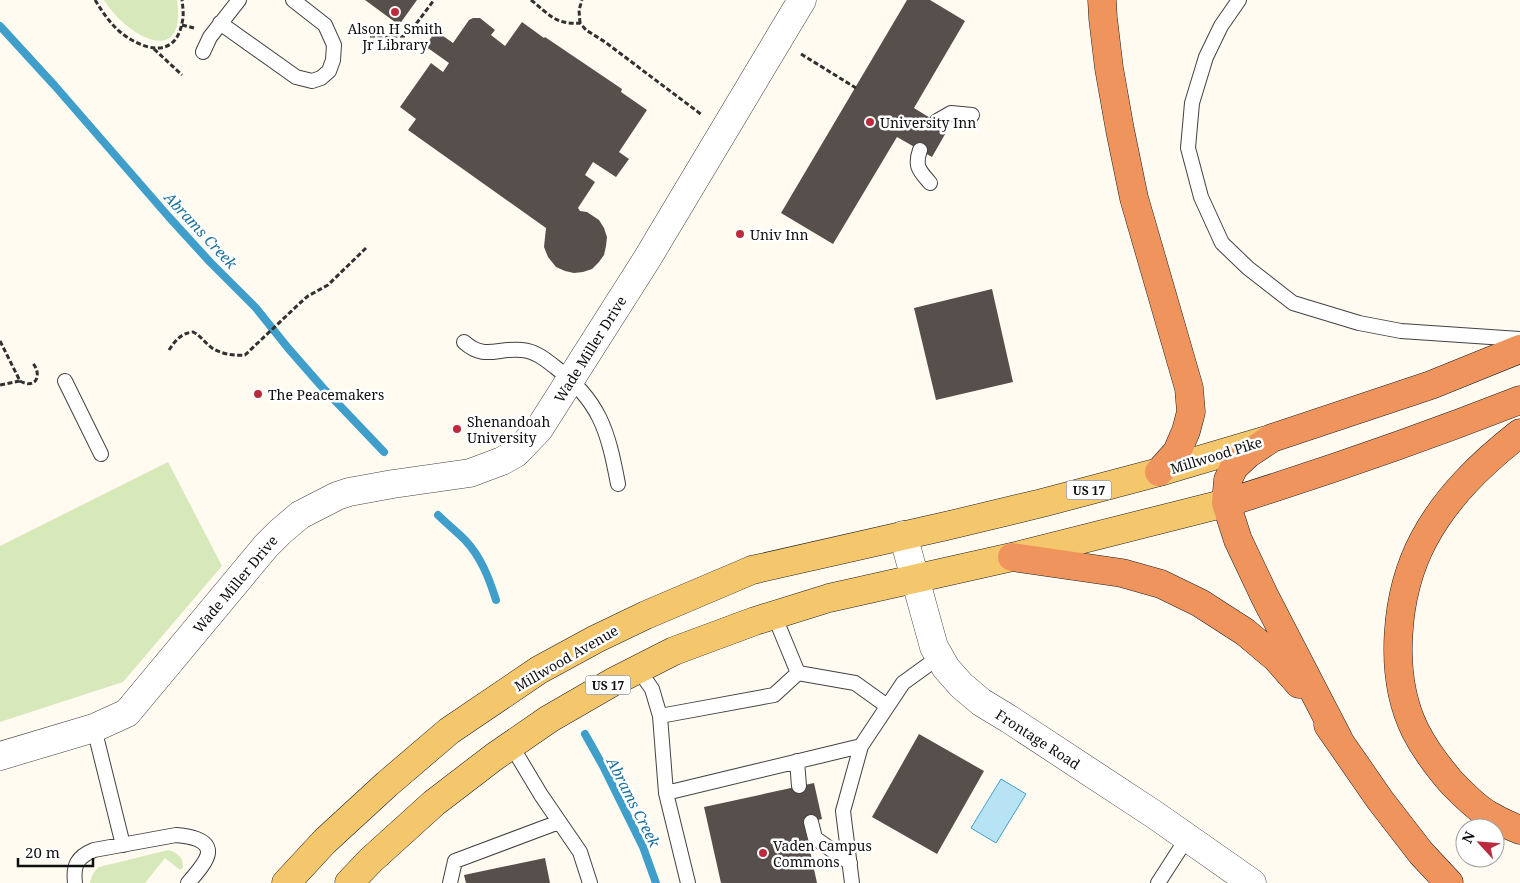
<svg xmlns="http://www.w3.org/2000/svg" width="1520" height="883" viewBox="0 0 1520 883" font-family="'Noto Serif',serif">
<style>
.green{fill:#d7e9bb}
.water{fill:#b7e3f5;stroke:#409fca}
.lines{fill:none;stroke-linecap:round;stroke-linejoin:round}
.stream{stroke:#409fca;stroke-width:8}
.building{fill:#574f4c}
.lane-casing{stroke:#424242;stroke-width:16}
.street-casing{stroke:#424242;stroke-width:29}
.primary-casing{stroke:#202020;stroke-width:29}
.highway-casing{stroke:#202020;stroke-width:29}
.path{stroke:#313131;stroke-width:3;stroke-dasharray:5 2.5;stroke-linecap:butt}
.lane{stroke:#fff;stroke-width:14}
.street{stroke:#fff;stroke-width:28}
.primary{stroke:#f5c76c;stroke-width:28}
.highway{stroke:#f0945e;stroke-width:28}
.poi-dot{fill:#bc2a3e;stroke:#fff;stroke-width:2}
.labels{text-anchor:middle;dominant-baseline:central;stroke-width:5;stroke-linejoin:round;paint-order:stroke}
.shield{fill:#fff;stroke:#575757;stroke-width:1}
.shield-label{font-size:12px;font-weight:bold;fill:#0f0f0f}
.poi-label{font-size:14px;fill:#0f0f0f;stroke:#fff;text-anchor:start}
.street-label{font-size:14px;fill:#0f0f0f;stroke:#fff}
.water-label{font-size:15px;font-style:italic;fill:#1b709e;stroke:#fff}
</style>
<rect width="100%" height="100%" fill="#fffbf1"/>
<path class="green" d="M104 0H177C187 71 125 35 104 0Z
M168 462 222 566 123 682 0 722V546Z
M168 850C177 852 184 858 183 868L180 870 165 858 145 883H90C91 876 94 871 99 867Z"/>
<path class="water" d="M1001 779 1026 794 996 843 971 828Z"/>
<g class="lines">
<path class="stream" d="M0 26 55 86 168 216 210 262 256 308 288 348 323 388 384 452
M438 515C447 524 456 531 465 540 481 557 489 578 496 600
M585 734 603 766 643 847 656 883"/>
</g>
<path class="building" d="M365 0H417L399 25Z
M907 0H930L965 21 914 108 948 129 932 157 897 137 833 244 781 213Z
M473 18H480L495 30 491 35 505 46 522 22 544 38 545 37 622 89 621 92 647 110 619 152 629 159 616 177 593 162 585 175 595 182 578 208 580 211 587 212 599 220 604 228 607 237 606 246 604 255 599 262 592 269 583 272 574 273 565 271 556 267 548 257 544 247 546 228 408 130 416 119 400 107 431 63 443 72 449 63 425 46 436 31 453 43 469 20Z
M992 289 1013 382 936 400 914 308Z
M919 734 984 771 937 854 872 817Z
M814 783 822 819 804 823 817 883H721L704 807Z
M545 858 550 883H466L464 875Z"/>
<g class="lines">
<g class="lane-casing">
<path id="lane" d="M1239 0 1221 26 1206 57 1192 103 1188 148 1201 197 1222 243 1248 268 1293 303 1359 323 1401 331 1520 339
M220 23 296 77 312 81 321 78 329 71 333 60 334 45 325 25 293 0
M203 52 210 37 239 0
M937 121 951 113 972 115
M920 150C914 167 920 171 930 183
M464 342C485 361 498 347 522 350 535 351 545 359 555 367 600 401 608 431 618 484
M65 381 101 454
M774 615 798 673
M638 669 652 689 660 716 774 695 798 673 855 683 887 706
M660 716 666 793
M94 728 123 845
M511 745 541 795 580 852 590 883
M797 761 799 786
M811 822 815 838 850 863
M75 883C73 865 77 857 94 850L176 835C186 836 209 838 208 853 207 862 194 876 188 883
M450 883 455 861 559 822
M688 883 666 793 861 746
M852 883 843 811 861 746 903 683 939 657
M1158 883 1187 838"/>
</g>
<g class="street-casing">
<path id="street" d="M903 535 934 647 946 668 961 685 981 702 1009 719 1155 815 1252 883
M0 756 94 728 127 713 266 546 280 532 300 515 337 496 349 492 393 484 470 473 502 461 516 453 539 429 647 259 802 0"/>
</g>
<g class="primary-casing">
<path id="primary" d="M286 883 325 841 387 784 449 731 539 670 596 639 646 615 752 570 946 526 1042 503 1159 472 1267 440
M349 883 371 860 434 803 494 757 549 719 613 682 674 651 755 621 829 598 1012 557 1226 503"/>
</g>
<g class="highway-casing">
<path id="highway" d="M1102 0 1103 18 1109 68 1120 130 1134 198 1189 388 1191 412 1186 431 1177 452 1159 472
M1520 433C1482 463 1447 496 1424 539 1395 593 1388 675 1415 730 1425 750 1438 767 1452 783 1463 794 1476 808 1489 815 1499 821 1510 826 1520 830
M1226 503C1325 472 1423 438 1520 400
M1012 557 1122 573 1161 584 1200 603 1245 632 1276 658 1299 684
M1328 725 1380 800 1421 853 1449 883
M1339 740 1265 597 1238 540 1226 503 1228 480 1234 467 1248 454 1272 438 1431 385 1520 349"/>
</g>
<path class="path" d="M95 0C102 11 109 22 119 31 140 49 175 61 182 23 184 16 183 8 182 0
M531 0C549 14 555 25 580 23L586 30 605 42 702 115
M580 23 579 10 582 0
M182 25 194 28
M370 36H407L434 0
M154 49 182 75
M801 54 856 88
M0 341 20 381 0 385
M169 350C175 341 181 333 193 332 201 336 205 343 212 348 221 354 235 356 245 355L300 303 308 296 328 285 366 248
M20 381C36 390 43 375 32 362"/>
<use href="#lane" class="lane"/>
<use href="#street" class="street"/>
<use href="#primary" class="primary"/>
<use href="#highway" class="highway"/>
</g>
<g class="poi-dot">
<circle cx="395" cy="12" r="5"/>
<circle cx="870" cy="122" r="5"/>
<circle cx="740" cy="234" r="5"/>
<circle cx="258" cy="394" r="5"/>
<circle cx="457" cy="429" r="5"/>
<circle cx="763" cy="853" r="5"/>
</g>
<g class="labels">
<g class="shield">
<rect x="1066.5" y="480.5" width="45" height="19" rx="4"/>
<rect x="585.5" y="675.5" width="45" height="19" rx="4"/>
</g>
<g class="shield-label">
<text x="1089" y="490">US 17</text>
<text x="608" y="685">US 17</text>
</g>
<g class="poi-label">
<text x="395" y="28" text-anchor="middle">Alson H Smith<tspan x="395" dy="16">Jr Library</tspan></text>
<text x="880" y="122">University Inn</text>
<text x="750" y="234">Univ Inn</text>
<text x="268" y="394">The Peacemakers</text>
<text x="467" y="421">Shenandoah<tspan x="467" dy="16">University</tspan></text>
<text x="773" y="845">Vaden Campus<tspan x="773" dy="16">Commons</tspan></text>
</g>
<g class="street-label">
<text transform="translate(590 349) rotate(-58)">Wade Miller Drive</text>
<text transform="translate(1216 455) rotate(-17)">Millwood Pike</text>
<text transform="translate(235 584) rotate(-50)">Wade Miller Drive</text>
<text transform="translate(566 658) rotate(-30)">Millwood Avenue</text>
<text transform="translate(1038 739) rotate(33)">Frontage Road</text>
</g>
<g class="water-label">
<text transform="translate(201 230) rotate(47)">Abrams Creek</text>
<text transform="translate(634 802) rotate(63)">Abrams Creek</text>
</g>
</g>
<g transform="translate(1480 843) rotate(296)"><circle r="24" fill="#ffffff" stroke="#9f9f9f"/>
<path d="M0-4L9 19L0 12L-9 19Z" fill="#bc2a3e"/>
<text y="-8" font-size="14" font-weight="bold" text-anchor="middle" fill="#0f0f0f">N</text>
</g>
<path d="M18 858v8h75v-8" fill="none" stroke="#0f0f0f" stroke-width="2.5"/>
<text x="25" y="858" font-size="15" fill="#0f0f0f" stroke="#ffffff" stroke-width="4" paint-order="stroke">20 m</text>
</svg>
